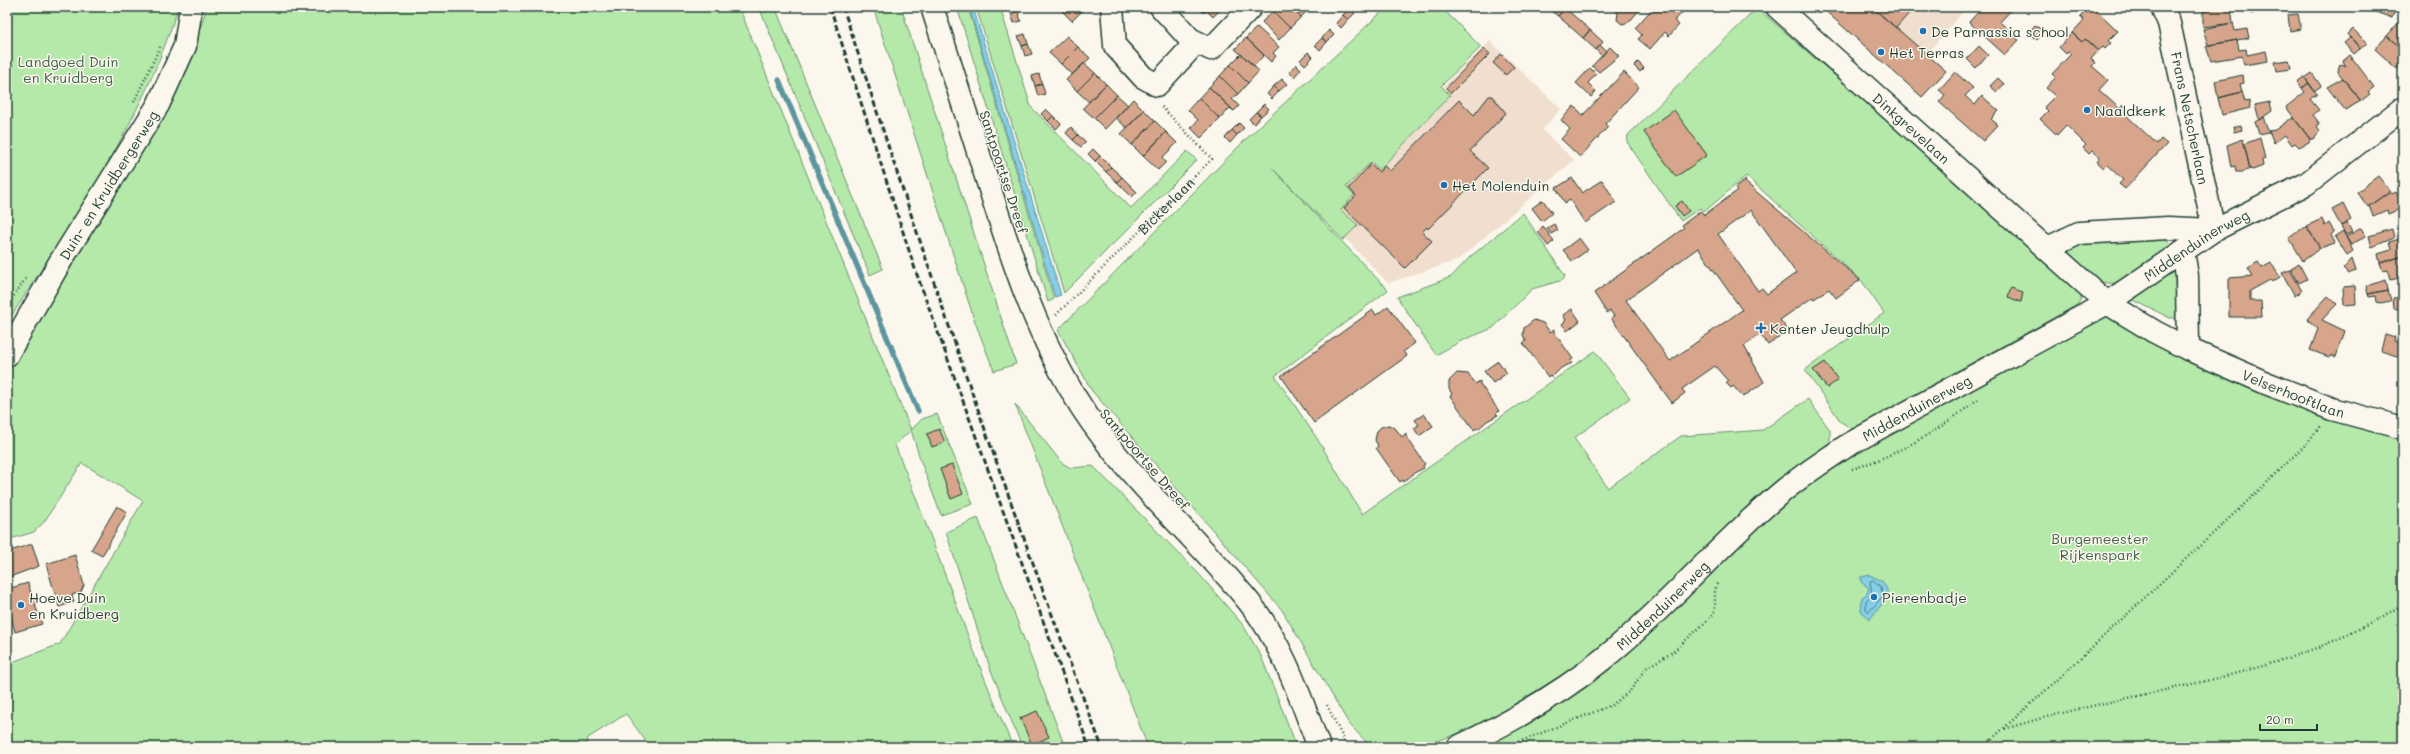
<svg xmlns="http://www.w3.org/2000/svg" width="2410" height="754" viewBox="0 0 2410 754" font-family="Mali,sans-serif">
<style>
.built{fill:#f0decf}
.green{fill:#b4e9aa;stroke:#6a936f}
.water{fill:#86cfe7;stroke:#5d959f}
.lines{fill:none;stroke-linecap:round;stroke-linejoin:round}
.shore{stroke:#48777c;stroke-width:1}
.stream{stroke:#5d959f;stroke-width:5.5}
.building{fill:#d7a58b;stroke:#1f3d34;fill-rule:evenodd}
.minor-casing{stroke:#1f3d34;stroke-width:25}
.path{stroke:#1f3d34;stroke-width:2.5;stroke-dasharray:1 3;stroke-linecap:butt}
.minor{stroke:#fbf7ec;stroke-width:22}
.rail{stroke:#1f3d34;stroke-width:3;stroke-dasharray:6 3;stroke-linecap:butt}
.poi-dot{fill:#1f6fb2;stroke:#fbf7ec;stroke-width:1.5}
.labels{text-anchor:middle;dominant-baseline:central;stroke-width:3;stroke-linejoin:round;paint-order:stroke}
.poi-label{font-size:14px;fill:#1f3d34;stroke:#fbf7ec;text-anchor:start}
.park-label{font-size:14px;fill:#3d5f4c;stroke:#fbf7ec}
.street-label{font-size:14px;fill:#1f3d34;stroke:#fbf7ec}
</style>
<rect width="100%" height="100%" fill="#fbf7ec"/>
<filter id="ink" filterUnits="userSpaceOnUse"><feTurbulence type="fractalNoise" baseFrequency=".025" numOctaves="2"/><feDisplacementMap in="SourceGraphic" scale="8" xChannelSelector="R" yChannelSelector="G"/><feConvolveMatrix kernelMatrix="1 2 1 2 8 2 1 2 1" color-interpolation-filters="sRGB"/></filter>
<g filter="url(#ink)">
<path class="built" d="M1871 7H1967L1926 55Z
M1490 41 1561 109 1542 130 1574 160 1458 260 1388 283 1317 209Z"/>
<path class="green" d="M7 7H178C143 123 71 222 7 323Z
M207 7H739L911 430 922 419 937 414 973 504 941 515 921 462 911 430 895 445C936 546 970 648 1013 747H650L626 714 588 738 586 747H7V664L60 644 143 501 82 463 44 522 34 532 7 540V373L163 115 191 56Z
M759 7H775L883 269 870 275Z
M873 7H901L1016 364 994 371 975 322Z
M957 7H968L1054 299 1048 302Z
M976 7H1000L1031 107 1131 208 1187 151 1197 160 1064 293Z
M1387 7H1441L1481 47 1441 86 1450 95 1386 163 1380 170 1371 162 1346 187 1354 195 1341 210 1358 225 1343 240 1272 168 1388 290 1275 376 1318 440 1362 514 1595 351 1630 398 1574 438 1608 488 1681 436 1763 430 1808 399 1830 430V442L1756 499 1696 560 1629 622 1581 663 1497 715 1459 733 1420 747H1371L1349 724 1282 610 1092 391 1058 330 1245 140Z
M1757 8 1991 210 2081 293V299L2077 305 1852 429 1841 422 1805 370 1884 313 1861 280 1746 176 1704 212 1700 208 1681 221 1627 142 1628 135Z
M1523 213 1565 276 1563 280 1532 289 1493 328 1461 341 1436 355 1397 297 1451 277 1470 257Z
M2164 238 2172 246 2115 283C2094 286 2078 263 2063 250L2070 244Z
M2175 272 2176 318H2170L2129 298 2136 290Z
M2107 316 2403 437V747H1472L1517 725 1830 465 2090 319 2093 324Z
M1015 404 1062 463 1071 468 1093 466 1198 573 1243 625 1261 656 1297 747H1148Z
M978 518 1065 747H1022L990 668 946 532Z"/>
<path class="water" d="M969 7H973L1061 295 1055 297Z
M1870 575 1882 581 1887 589V598L1870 619 1861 611 1862 597 1866 595 1869 588 1861 582V577Z"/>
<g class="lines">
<path class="shore" d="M1873 580 1881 587 1883 596 1869 612 1866 609V601L1872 594 1870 582Z"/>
<path class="stream" d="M779 80 918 411"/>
</g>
<path class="building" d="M1009 7H1016L1018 11 1011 13Z
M1064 7H1086L1072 21 1061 10Z
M1198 7H1223L1213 17 1206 10 1204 13Z
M1276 7H1290L1301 17 1290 28 1273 11Z
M1290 7H1311L1301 17Z
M1555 7 1562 12 1558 16 1551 11Z
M1611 7H1642L1629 22 1622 24 1617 20 1618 13Z
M1654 7H1675L1682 13 1674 21 1679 25 1669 36 1665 32 1650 49 1638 39 1642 35 1635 28Z
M1821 7H1872L1946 71 1922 97Z
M1872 7H1910V12L1896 28Z
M1983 7H2014L2000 22 2019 40 2005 55 1969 22Z
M2084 7H2093L2118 31 2108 41 2111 43 2105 49 2103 47 2098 51 2085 39 2082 42 2072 33 2084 20 2080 17 2083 14 2080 11Z
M2221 7H2231L2233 23 2203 27V11Z
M2245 7H2255L2253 14 2244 11Z
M2375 7H2387L2395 10 2392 18 2373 11Z
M1350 8 1355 13 1348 20 1343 15Z
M1565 8 1590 30 1583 38 1558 16Z
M1018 11 1021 21 1014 23 1011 13Z
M1273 11 1290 28 1279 40 1262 22Z
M2298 14 2301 29 2290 31 2288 15Z
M1343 15 1348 20 1341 28 1336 23Z
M2399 22 2403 25V50L2387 36Z
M2233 23 2235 31 2247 29 2249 38 2208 45 2203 29Z
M2035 25 2044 32 2037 40 2029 32Z
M1257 27 1279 47 1273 53 1276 56 1271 62 1246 38Z
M2353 29 2367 43 2360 49 2348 34Z
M1329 30 1334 35 1327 42 1322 38Z
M1590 30 1603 42 1596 50 1583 38Z
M2072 33 2082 42 2085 39 2098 51 2091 59 2095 63 2092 66 2108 80 2099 90 2120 109 2123 105 2129 112 2126 115 2157 144 2161 139 2167 144 2125 189 2119 184 2123 180 2107 165 2104 168 2097 162 2100 158 2092 151 2089 154 2083 148 2086 145 2066 125 2057 135 2040 119 2048 111 2044 107 2055 96 2046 88 2056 77 2052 74 2071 54 2068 52 2066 54 2059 47Z
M1025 34 1028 44 1022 46 1018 36Z
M1067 36 1078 47 1061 64 1049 53Z
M2387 36 2403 50V66L2401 64 2397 69 2375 49Z
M2351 37 2360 49 2354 54 2344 43Z
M1246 38 1264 55 1254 66 1235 49Z
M1322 38 1327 42 1320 50 1315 45Z
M2237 40 2239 50 2246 49 2247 55 2266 51 2268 61 2244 65 2242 56 2211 61 2206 46Z
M1028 44 1032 54 1025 56 1022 46Z
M1600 45 1606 51 1602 56 1596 50Z
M1979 46 1988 55 1976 68 1967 59Z
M1078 47 1090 58 1072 75 1061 64Z
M1610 47 1619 56 1599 72 1592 66Z
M1484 49 1490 54 1451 93 1446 88Z
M1308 52 1313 57 1305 65 1300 60Z
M1241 54 1259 71 1248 83 1230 65Z
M1501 54 1514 67 1506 75 1493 63Z
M2350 55 2374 87 2368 92 2370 94 2361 101 2338 72 2339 66 2342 64 2346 66 2343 61Z
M2289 60 2291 69 2277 71 2275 62Z
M1638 62 1644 68 1640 72 1634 66Z
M1084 63 1095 73 1077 91 1066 80Z
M1296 64 1301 69 1294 77 1289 72Z
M1230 65 1248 83 1238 94 1220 76Z
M1590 68 1596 74 1588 83 1596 91 1591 97 1576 83Z
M1624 72 1639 87 1605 124 1608 127 1580 157 1561 139 1570 129 1561 120 1574 106 1583 115Z
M1955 72 1973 88 1965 96 1975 105 1982 96 1999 111 1991 119 1998 125 1983 141 1939 102 1945 95 1939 90Z
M1095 73 1106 84 1089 102 1077 91Z
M2312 73 2321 86 2314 91 2305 78Z
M1039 74 1042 84 1035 86 1032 76Z
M2243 75 2244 83 2240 84 2242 92 2218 98 2215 81Z
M1220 76 1238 94 1232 99 1239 106 1234 111 1209 87Z
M2304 77 2309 83 2302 88 2297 82Z
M1998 78 2004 84 1997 92 1990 86Z
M2343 78 2361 101 2345 110 2327 87Z
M1282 79 1287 84 1279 91 1274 86Z
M2309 83 2317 94 2310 99 2319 110 2313 115 2320 124 2317 126 2320 131 2313 139H2310L2286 107 2305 92 2302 88Z
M1042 84 1045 94 1038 96 1035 86Z
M1106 84 1117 95 1094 118 1083 108Z
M1274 86 1279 91 1272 99 1267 94Z
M1209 87 1234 111 1230 108 1220 119 1199 98Z
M2242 92 2245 102 2249 101 2250 108 2222 115 2218 98Z
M1117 95 1128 105 1105 129 1094 118Z
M1489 96H1492L1506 113 1470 151 1488 168 1428 229 1427 227 1422 232 1432 241 1405 268 1344 208 1356 196 1349 188 1371 164 1379 172 1384 166 1390 171 1459 100 1474 115Z
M1199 98 1220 119 1201 138 1191 128 1198 120 1188 110Z
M1133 99 1144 110 1127 128 1116 118Z
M2270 102 2272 111 2259 120 2255 105Z
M1264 104 1269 109 1261 116 1256 112Z
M1046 109 1053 116 1048 121 1041 114Z
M1144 110 1155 121 1132 145 1121 134Z
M1674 110 1707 155 1676 177 1644 132Z
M1256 112 1261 116 1254 124 1249 119Z
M1053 116 1061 124 1056 129 1048 121Z
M2263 117 2269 132 2259 134 2255 122Z
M2293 117 2310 139 2309 142 2299 147 2295 143 2292 145 2285 135 2274 143 2269 131 2275 130Z
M1155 121 1166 132 1143 156 1132 145Z
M1239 123 1244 128 1237 135 1232 130Z
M2241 125 2242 130 2234 132 2233 127Z
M1071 127 1078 135 1073 140 1066 133Z
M1232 130 1237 135 1230 143 1225 138Z
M1166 132 1177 143 1162 158 1166 162 1158 170 1143 156Z
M1078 135 1086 142 1081 147 1073 140Z
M2260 138 2265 159 2262 160 2263 166 2253 170 2250 169 2244 144Z
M2243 139 2250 169 2243 172H2236L2235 166 2231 167 2227 145Z
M1093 149 1100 156 1095 161 1088 154Z
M1100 156 1111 167 1106 172 1095 161Z
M1111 167 1122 177 1117 182 1106 172Z
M2378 176 2390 191 2368 207 2357 192Z
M1122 177 1137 192 1132 197 1117 182Z
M1572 178 1582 193 1602 180 1616 202 1585 223 1570 200 1565 203 1556 188Z
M1746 180 1745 182 1860 280 1836 298 1829 289 1814 299 1813 297 1780 320 1788 330 1768 345 1760 334 1744 346 1764 382 1743 397 1733 386 1731 388 1726 383 1728 381 1715 366 1682 389 1685 393 1672 403 1611 318 1614 316 1610 311 1607 313 1594 293 1684 228 1682 225 1701 211 1704 215 1737 191 1735 188ZM1751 210 1796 273 1767 294 1762 288 1758 291 1718 234ZM1698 248 1742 310 1670 361 1626 300Z
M2390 191 2392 194 2396 192 2398 196 2402 195 2403 208 2388 214 2387 210 2373 216 2369 206Z
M1543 200 1552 213 1542 221 1532 208Z
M1682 201 1689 211 1682 216 1675 206Z
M2343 204 2351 220 2341 226 2332 210Z
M2322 219 2325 226 2329 223 2334 232 2331 235 2335 243 2320 248 2306 226Z
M2347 223 2352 232 2346 235 2341 226Z
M1554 224 1558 230 1551 234 1547 228Z
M1543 226 1554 241 1548 246 1538 232Z
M2307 227 2320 248 2303 261 2289 238 2303 228Z
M2361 228 2366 236 2351 245 2346 237Z
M2392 229 2394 238 2372 247 2369 236Z
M2343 231 2353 251 2347 255 2335 236Z
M1579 238 1588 250 1572 261 1563 250Z
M2403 238V256L2380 263 2378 254 2391 250 2389 242Z
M2403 256V277L2391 280 2388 270 2383 271 2380 263Z
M2352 259 2356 271 2348 274 2343 269Z
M2258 262 2262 268 2271 263 2280 277 2272 282 2270 280 2250 291V301H2261L2262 317H2229V278L2253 276 2248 268Z
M2299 264 2307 279 2299 283 2291 269Z
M2290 270 2302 291 2295 296 2282 273Z
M2386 280 2388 290 2368 294 2366 286Z
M2355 286 2356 304 2344 305 2343 287Z
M2011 288 2023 292 2021 302 2008 297Z
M2388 290 2391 301 2380 303 2377 302 2376 296 2369 297 2368 294Z
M2328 296 2337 304 2322 320 2345 331 2336 357 2332 355 2329 357 2310 350 2318 329 2307 319Z
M2403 297V315H2402L2401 308 2394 309 2393 298Z
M1388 306 1415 343 1403 352 1407 356 1314 423 1281 376 1373 310 1376 315Z
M1572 309 1580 321 1567 331 1562 324 1566 320 1563 315Z
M1534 320 1543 323 1550 332 1554 329V332L1573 359 1570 361 1572 363 1561 368 1552 377 1550 375 1548 377 1523 343 1526 341 1523 335 1524 328Z
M2385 334 2395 337 2394 341 2403 343V358L2381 351Z
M1498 361 1507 373 1493 383 1484 371Z
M1825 362 1838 380 1827 388 1813 370Z
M1457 373 1468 374 1475 384 1480 381V384L1499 411 1496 414 1498 415 1487 421 1478 429 1477 428 1474 430 1450 396 1452 394 1449 389V381Z
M1424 414 1433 426 1419 436 1414 428 1419 425 1415 420Z
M1389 425 1396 429 1402 437 1406 433V436L1425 464 1423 466 1424 468 1414 473 1404 482 1403 480 1400 482 1376 448 1378 446 1375 440 1377 431 1381 427Z
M939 429 945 442 932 447 927 434Z
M952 465 963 494 951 499 940 469Z
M117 506 127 512 102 556 91 550Z
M32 544 39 566 7 578V552Z
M75 555 84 585 81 592 72 595 74 602 59 607 46 564Z
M28 583 33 600 36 599 38 603 35 605 42 624 15 632 7 600V589Z
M1037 711 1049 737 1032 745 1020 718Z"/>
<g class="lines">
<g class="minor-casing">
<g id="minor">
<path d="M932 7C951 67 970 126 989 186 1013 263 1038 339 1082 408 1129 480 1195 536 1249 602 1283 644 1300 697 1319 747"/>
<path d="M1112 7 1115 46 1143 77 1157 85 1190 49V39"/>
<path d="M1161 7 1190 39 1211 49 1251 7"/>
<path id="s2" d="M1777 7 2107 303 2155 332 2188 349 2266 383 2332 409 2403 428"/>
<path d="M2048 248 2079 233 2168 228 2214 230 2169 23 2162 7"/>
<path d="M2183 251 2187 276 2188 349"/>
<path id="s3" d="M7 355 60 262 158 105 185 46 191 7"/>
<path id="s4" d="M1458 747C1509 723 1559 695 1603 659 1665 609 1716 548 1777 496 1799 477 1824 461 1848 445L2107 303 2214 230 2306 184 2403 108"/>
</g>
</g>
<g class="path">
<path d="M134 102 161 45"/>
<path d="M2398 136 2403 146"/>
<path d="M7 306 26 278"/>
<path id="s1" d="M1056 315 1212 159 1160 105"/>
<path d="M1852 469C1900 454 1940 430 1979 398"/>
<path d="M1327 705 1344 740V747"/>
<path d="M2005 729C2138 687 2284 682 2403 604"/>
<path d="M1990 740 1995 747"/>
<path d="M1511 745 1612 705 1630 691 1646 668 1673 652 1712 616C1719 605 1711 594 1718 582"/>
<path d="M1983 747 2054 683 2271 479 2308 442 2320 426"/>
<path d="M2390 747 2403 744"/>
</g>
<use href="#minor" class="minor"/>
<path class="rail" d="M830 7 916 272 1089 747
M843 7C923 256 1008 503 1102 747"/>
</g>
</g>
<g class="poi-dot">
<circle cx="1923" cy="31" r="4"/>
<circle cx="1881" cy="52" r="4"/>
<circle cx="2087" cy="110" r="4"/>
<circle cx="1444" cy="185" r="4"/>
<path d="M1759 322h4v4h4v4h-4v4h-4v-4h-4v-4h4z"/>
<circle cx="1874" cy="597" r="4"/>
<circle cx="21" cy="605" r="4"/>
</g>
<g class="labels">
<g class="poi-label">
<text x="1931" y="31">De Parnassia school</text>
<text x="1889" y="52">Het Terras</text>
<text x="2095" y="110">Naaldkerk</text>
<text x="1452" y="185">Het Molenduin</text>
<text x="1770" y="328">Kenter Jeugdhulp</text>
<text x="29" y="597">Hoeve Duin<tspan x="29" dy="16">en Kruidberg</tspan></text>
<text x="1882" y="597">Pierenbadje</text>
</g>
<g class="park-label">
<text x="68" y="61">Landgoed Duin<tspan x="68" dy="16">en Kruidberg</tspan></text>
<text x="2100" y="538">Burgemeester<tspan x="2100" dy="16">Rijkenspark</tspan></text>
</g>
<g class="street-label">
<text transform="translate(2190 118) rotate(78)">Frans Netscherlaan</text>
<text stroke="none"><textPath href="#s2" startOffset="181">Dinkgrevelaan</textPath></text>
<text transform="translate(1004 172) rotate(72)">Santpoortse Dreef</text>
<text stroke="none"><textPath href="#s3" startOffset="198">Duin- en Kruidbergerweg</textPath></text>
<text stroke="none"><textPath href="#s1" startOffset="155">Bickerlaan</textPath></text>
<text stroke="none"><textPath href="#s4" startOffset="898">Middenduinerweg</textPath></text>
<text stroke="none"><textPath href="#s2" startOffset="651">Velserhooftlaan</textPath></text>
<text stroke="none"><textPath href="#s4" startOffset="574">Middenduinerweg</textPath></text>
<text transform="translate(1145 459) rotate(49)">Santpoortse Dreef</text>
<text stroke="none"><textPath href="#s4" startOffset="250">Middenduinerweg</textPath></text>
</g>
</g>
<rect width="2410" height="754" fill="none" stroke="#fbf7ec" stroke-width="24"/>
<rect x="12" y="12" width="2386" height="730" fill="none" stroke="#1f3d34" stroke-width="1.5" filter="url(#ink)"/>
<path d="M2260 724v6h57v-6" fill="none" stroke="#1f3d34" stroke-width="2"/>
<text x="2266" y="724" font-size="12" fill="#1f3d34" stroke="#fbf7ec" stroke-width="3" paint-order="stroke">20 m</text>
</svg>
